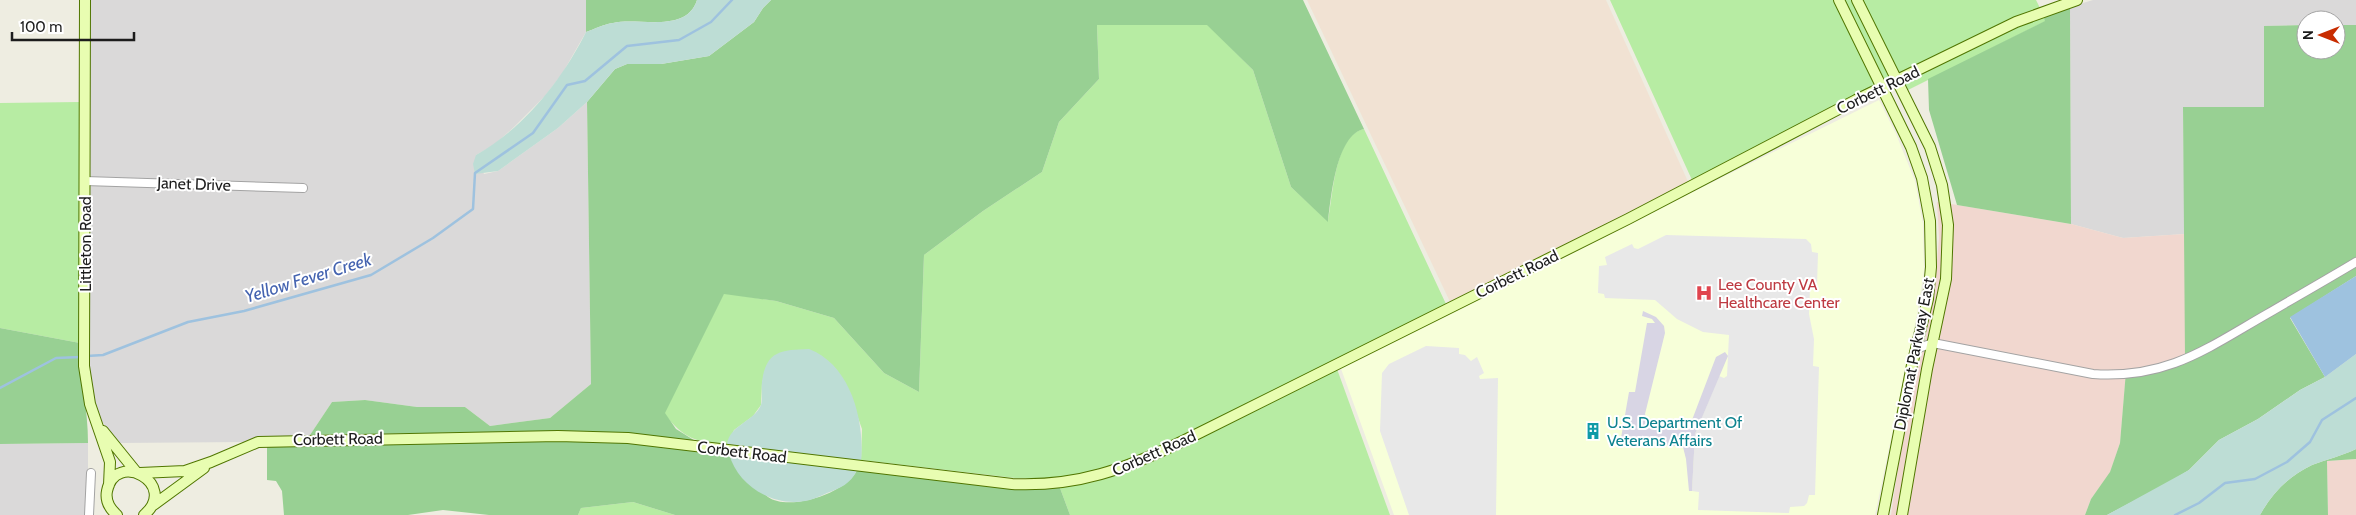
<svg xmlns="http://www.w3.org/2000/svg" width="2356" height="515" viewBox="0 0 2356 515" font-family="Cabin,sans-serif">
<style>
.residential{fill:#dad9d9}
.commercial{fill:#f1d7cf}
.education{fill:#f7ffd9}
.military{fill:#f1e2d3}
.grass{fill:#b7eca3}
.forest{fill:#98d093}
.wetland{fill:#bdddd5}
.parking{fill:#e8e8e8}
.plaza{fill:#d8d5e4}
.water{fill:#9ec2df}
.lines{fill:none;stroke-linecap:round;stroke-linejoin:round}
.stream{stroke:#9ec2df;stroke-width:2.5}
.street-casing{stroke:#a3a3a3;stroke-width:10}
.secondary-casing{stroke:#507600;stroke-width:12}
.street{stroke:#fff;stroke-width:8}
.secondary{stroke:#e8fdb1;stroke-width:10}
.labels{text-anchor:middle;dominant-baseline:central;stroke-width:4;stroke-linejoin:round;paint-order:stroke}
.street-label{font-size:16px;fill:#1c1c1c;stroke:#fff}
.health-label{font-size:16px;fill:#be3a42;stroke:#fff;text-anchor:start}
.culture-label{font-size:16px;fill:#0d838f;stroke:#fff;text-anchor:start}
.water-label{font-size:18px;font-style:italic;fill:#4463b0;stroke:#fff}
</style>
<rect width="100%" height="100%" fill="#eeede1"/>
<path class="residential" d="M89 0H586V32L562 74 544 97 514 127 494 145 476 155 484 174 498 171 558 128 587 102 591 384 550 418 490 426 465 407H417L365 400 332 402 310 435 258 437 246 442 118 443 101 420 94 403 89 360Z
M2093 0H2356V25H2336V20H2306V25L2265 26 2264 107 2183 108 2185 234 2123 238 2071 224 2070 7Z
M88 443V515H0V444Z"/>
<path class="commercial" d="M1937 202 1941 203 1943 226 1942 279 1897 515H1891L1902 440 1911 393 1924 346 1935 285 1939 238Z
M1951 204 2071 224 2123 238 2185 234V357L2163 366 2126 372 2120 443 2110 473 2091 499 2085 515H1906L1931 370 1951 280 1953 252Z
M2356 459V515H2328L2327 461Z"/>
<path class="education" d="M1879 100 1896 134 1915 181 1923 224 1924 271 1917 315 1875 515H1394L1340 366Z"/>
<path class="military" d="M1307 0H1606L1690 186 1452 306Z"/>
<path class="grass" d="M1610 0H1834L1876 85 1692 180Z
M1844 0H1852L1892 78 1885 81Z
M1862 0H2036L2040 8 2013 18 1900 74Z
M2043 16 2046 21 1908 90 1904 82 2018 26Z
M1207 24 1253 70 1291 187 1328 221C1333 198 1334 135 1364 129L1446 304 1145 455 1079 476 1047 479 1015 478 861 460 862 429 847 387 767 365 762 383 761 405 753 416 734 430 727 445C697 442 683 439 664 413L724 293 776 301 834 318 884 373 919 392 924 255 983 211 1042 172 1059 122 1099 79 1097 25Z
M80 102V343L0 328V103Z
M1337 369 1390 515H1070L1060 488 1093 482 1149 463Z
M633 502 675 515H578L581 508Z"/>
<path class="forest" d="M586 0H697C686 34 639 17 613 23 604 24 595 29 586 32Z
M771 0H1303L1364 129C1336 135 1331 198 1328 222L1291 187 1253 70 1207 25H1097L1099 79 1059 122 1042 172 983 211 924 255 919 392 884 373 834 318 776 301 724 294 665 413 676 429 697 442 558 431 310 435 332 402 365 400 417 407H465L490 426 550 418 591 384 587 102 615 69 627 64H661L709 56 754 22 763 8Z
M2070 7 2071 224 1957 205 1929 110 1928 79 2045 21 2043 15Z
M2306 25V50H2336V25H2356V276L2290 318 2325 377 2300 390 2258 419 2219 440 2189 470 2168 483 2107 515H2085L2091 499 2110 472 2120 443 2126 371 2147 370 2185 357 2183 107H2264V26Z
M0 328 80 343C80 377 88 409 88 443L0 444Z
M558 440 628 442 729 454C740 467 755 487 768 497 789 512 847 493 857 470L1012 488H1060L1070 515H675L633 502 581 508 578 515H489L443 510 408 515H284L282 491 276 481 267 480V445Z
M2356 449V459L2327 461 2328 515H2260C2272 493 2289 476 2312 465 2327 459 2342 456 2356 449Z"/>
<path class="wetland" d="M697 0H771L763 8 754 22 709 56 661 64H627L615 69 587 102 558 128 498 171 475 174 473 164 476 155C524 128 562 80 586 32 595 29 604 24 613 23 639 17 686 34 697 0Z
M809 349C851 365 865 421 861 462L727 445C729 425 754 422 761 405 763 398 761 389 762 382 766 350 782 350 809 349Z
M2356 354V449C2342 456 2327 459 2312 465 2289 476 2272 493 2260 515H2107L2189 470 2219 440 2258 419 2300 390 2325 377Z
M729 454 857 470C851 484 840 488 827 493 820 496 813 500 805 501 773 507 738 486 729 454Z"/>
<path class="parking" d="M1666 235 1806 239 1811 244 1812 252 1818 253 1817 286 1810 288 1809 314 1814 339 1813 366 1819 367 1815 495H1809L1807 503 1804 506 1790 507 1789 513 1698 510 1699 492 1692 491 1695 434 1719 376 1724 378 1727 376 1729 335 1703 332 1677 319 1655 300 1605 298 1604 294 1598 293 1599 266 1607 265 1605 257 1632 244 1634 248 1638 249Z
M1426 346 1459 348V354L1465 355 1471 361 1477 357 1484 373 1479 376 1480 379 1498 378 1496 515H1409L1380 431 1382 373 1389 364Z"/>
<path class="plaza" d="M1643 311 1656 317 1664 326 1665 333 1645 414 1649 424 1681 430 1686 427 1692 420 1716 357 1725 352 1728 356 1695 434 1692 491H1689L1686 459 1683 447 1655 444 1647 440 1621 438 1629 392H1635L1647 323H1655L1652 319 1642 316Z"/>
<path class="water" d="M2356 276V354L2325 377 2290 317Z"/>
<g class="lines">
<path class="stream" d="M87 356 103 355 188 322 244 311 371 275 433 238 473 209 475 173 533 133 567 85 585 81 627 46 679 40 711 22 732 0
M0 388 56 358 81 357
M2175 515 2199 503 2225 483 2255 479 2287 462 2310 442 2322 420 2356 398"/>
<g class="street-casing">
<path id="street" d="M85 181 303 188
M1916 349 1933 343 2093 374C2167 379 2206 349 2267 314 2296 297 2326 280 2356 262
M89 515 91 473"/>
</g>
<g class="secondary-casing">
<path id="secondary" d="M85 0 84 366 90 404 110 462 109 485
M1839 0 1911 147 1922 178 1930 221 1931 267 1928 299 1912 365 1883 515
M1857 0 1930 147 1942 185 1948 225 1946 279 1927 369 1902 515
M103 431 137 473
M140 473 185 471 211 462 258 442 558 436 628 438 1012 484C1077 487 1126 469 1183 441L1628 219 1856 100 2016 22 2077 0
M152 506 204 468
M117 515C110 509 105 501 107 491 115 449 180 484 144 515"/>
</g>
<use href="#street" class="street"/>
<use href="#secondary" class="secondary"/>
</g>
<defs>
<g id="hospital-bare" transform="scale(1.35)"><path d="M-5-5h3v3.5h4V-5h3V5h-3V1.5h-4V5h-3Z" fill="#e0444e" stroke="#fff" stroke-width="2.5" paint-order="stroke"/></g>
<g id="building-bare" transform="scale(1.35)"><path d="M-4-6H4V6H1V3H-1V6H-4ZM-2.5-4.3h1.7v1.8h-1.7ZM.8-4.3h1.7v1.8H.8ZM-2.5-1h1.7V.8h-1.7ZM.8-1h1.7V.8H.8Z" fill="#0f9aa8" stroke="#fff" stroke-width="2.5" paint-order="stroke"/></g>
</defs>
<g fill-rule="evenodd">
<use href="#hospital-bare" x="1704" y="293"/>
<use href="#building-bare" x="1593" y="431"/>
</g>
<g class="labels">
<g class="street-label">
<text transform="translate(1878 90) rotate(-26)">Corbett Road</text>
<text transform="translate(194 184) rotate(2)">Janet Drive</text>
<text transform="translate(85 244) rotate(-90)">Littleton Road</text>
<text transform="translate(1517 274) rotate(-26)">Corbett Road</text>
<text transform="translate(1914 354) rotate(-79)">Diplomat Parkway East</text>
<text transform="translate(338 439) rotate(-1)">Corbett Road</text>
<text transform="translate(742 452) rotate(7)">Corbett Road</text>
<text transform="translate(1154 453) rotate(-24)">Corbett Road</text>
</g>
<g class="health-label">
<text x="1718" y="284">Lee County VA<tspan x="1718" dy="18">Healthcare Center</tspan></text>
</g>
<g class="culture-label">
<text x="1607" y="422">U.S. Department Of<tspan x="1607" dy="18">Veterans Affairs</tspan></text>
</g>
<g class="water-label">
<text transform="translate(308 278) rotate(-17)">Yellow Fever Creek</text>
</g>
</g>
<g transform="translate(2321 35) rotate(270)"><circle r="24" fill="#ffffff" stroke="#a4a4a4"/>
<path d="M0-4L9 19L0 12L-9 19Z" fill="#c82c00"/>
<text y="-8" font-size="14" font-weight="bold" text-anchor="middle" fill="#1c1c1c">N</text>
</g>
<path d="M12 32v8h122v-8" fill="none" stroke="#1c1c1c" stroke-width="2.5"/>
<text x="20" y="32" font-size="15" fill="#1c1c1c" stroke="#ffffff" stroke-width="4" paint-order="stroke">100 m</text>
</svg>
